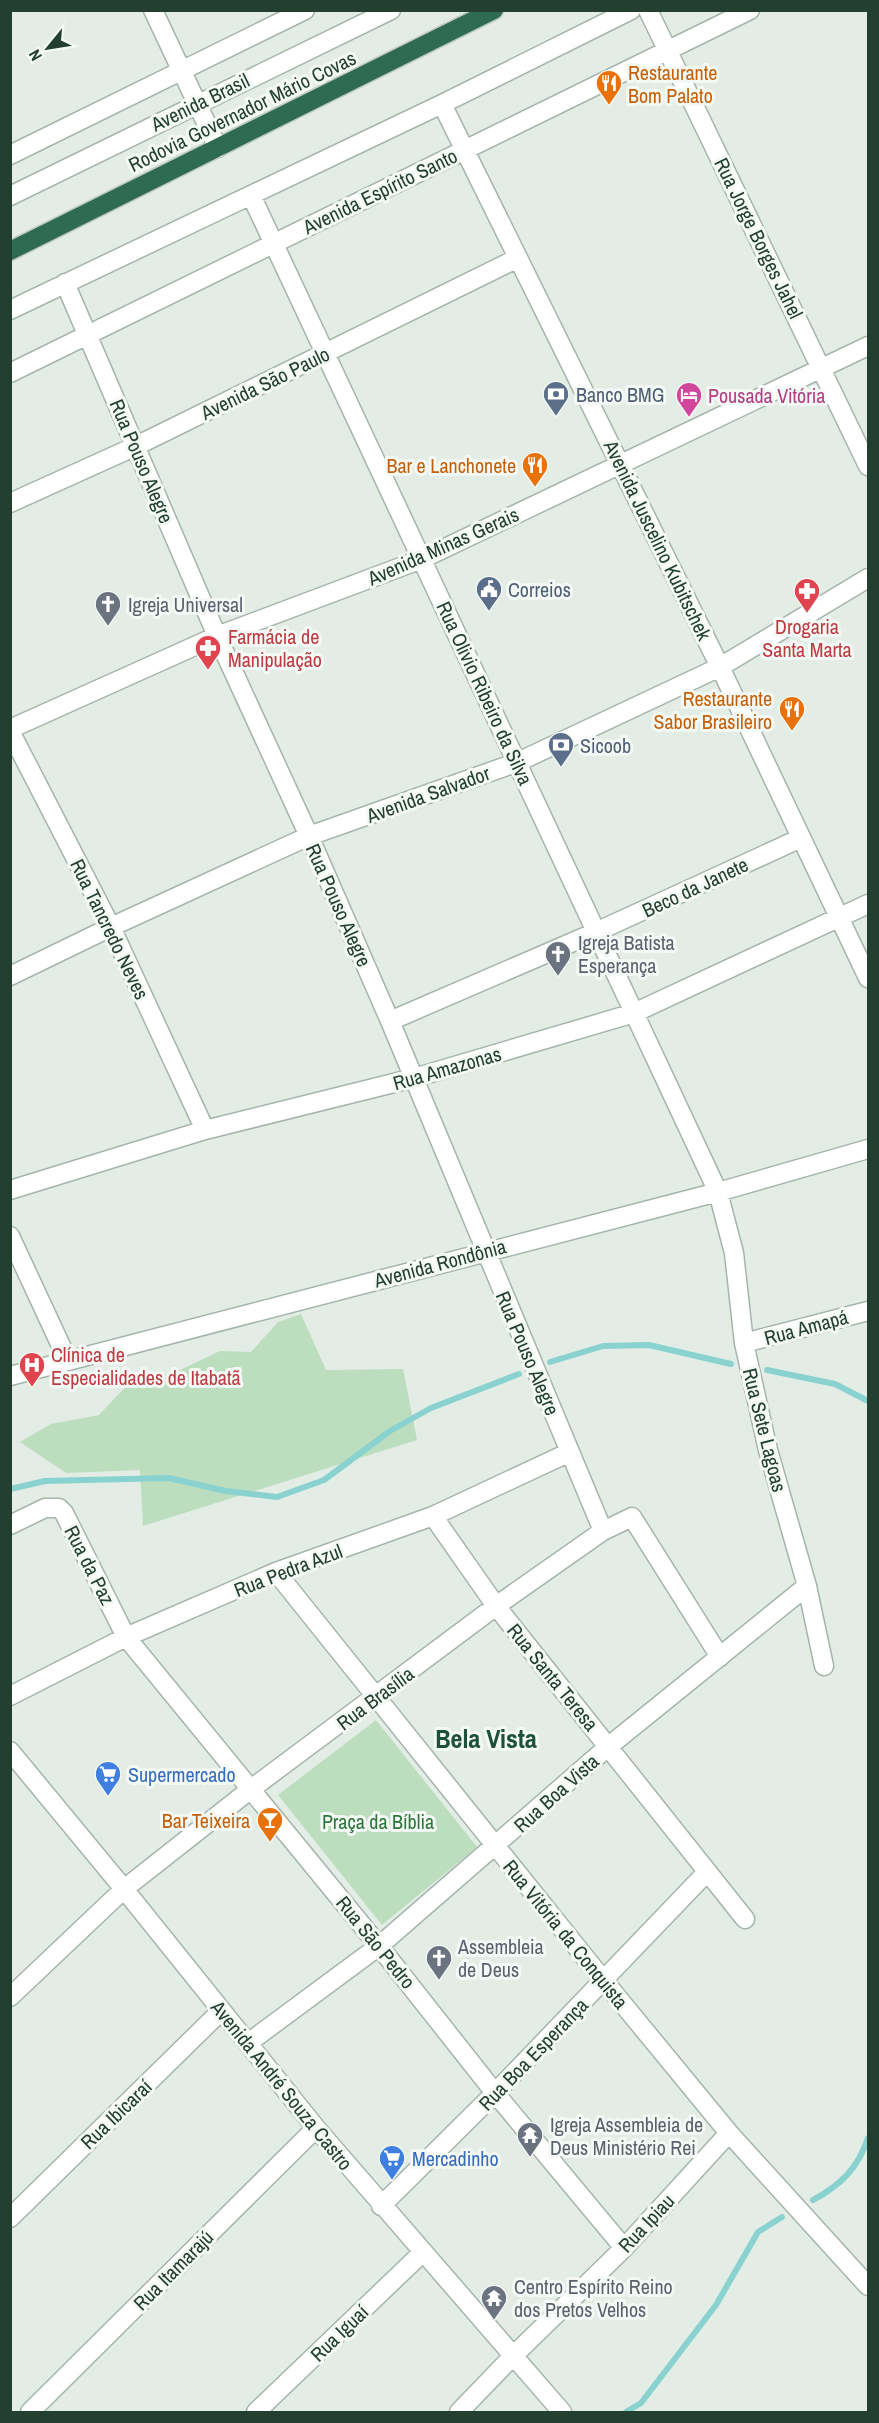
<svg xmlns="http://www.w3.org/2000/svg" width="879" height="2423" viewBox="0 0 879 2423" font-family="'Archivo Narrow',sans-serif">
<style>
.green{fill:#bcdebe}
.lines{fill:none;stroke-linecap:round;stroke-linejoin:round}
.stream{stroke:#8ad2cf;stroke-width:6}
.minor-casing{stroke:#a5b5ac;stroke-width:21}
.highway-casing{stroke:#c1c9c5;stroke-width:21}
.minor{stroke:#fff;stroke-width:18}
.highway{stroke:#2e6b52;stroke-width:18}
.labels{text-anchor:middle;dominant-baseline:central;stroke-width:6;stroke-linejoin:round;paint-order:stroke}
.food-label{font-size:20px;fill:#c56008;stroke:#f4f9f5;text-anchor:end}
.street-label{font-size:20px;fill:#223f31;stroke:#f4f9f5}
.service-label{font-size:20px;fill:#4e5e75;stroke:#f4f9f5;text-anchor:start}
.hotel-label{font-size:20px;fill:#b23c85;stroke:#f4f9f5;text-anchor:start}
.worship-label{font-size:20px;fill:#5b616d;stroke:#f4f9f5;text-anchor:start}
.health-label{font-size:20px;fill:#be3a42;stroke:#f4f9f5;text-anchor:start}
.shop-label{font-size:20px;fill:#366cbe;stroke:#f4f9f5;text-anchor:start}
.park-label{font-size:20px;fill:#2c763a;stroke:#f4f9f5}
.district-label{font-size:26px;font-weight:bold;fill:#1e513a;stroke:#f4f9f5}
</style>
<rect width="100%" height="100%" fill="#e3ede6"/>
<path class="green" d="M301 1314 326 1370 403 1369 417 1440 143 1526 140 1470 66 1473 20 1442 51 1424 99 1415 130 1382 176 1372 220 1351 251 1352 278 1322Z
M376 1720 477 1847 382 1925 278 1795Z"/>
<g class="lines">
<path class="stream" d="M550 1362 603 1346 649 1345 731 1364
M767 1370 835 1384 868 1401
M10 1489 45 1481 169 1478 226 1491 277 1497 324 1480 390 1431 431 1408 519 1374
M813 2200C841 2185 858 2168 868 2138
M626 2412 641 2403 716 2305 758 2232 782 2217"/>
<g class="minor-casing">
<path id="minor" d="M153 10 218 148
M648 10 868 466
M442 104 720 667 868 978
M10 155 305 10
M251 195 718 1192 734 1253 744 1343 768 1450 807 1586 824 1666
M10 196 391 10
M65 283 217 636 309 836 390 1021 603 1531
M10 310 442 104 631 10
M10 373 750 10
M10 503 136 446 518 258
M10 729 217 636 422 559 868 346
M10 731 111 927 205 1130
M10 976 111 927 309 836 518 762 720 667 868 578
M390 1021 596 932 801 838
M10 1190 205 1130 414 1078 634 1013 868 904
M10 1236 68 1361
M744 1343 868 1311
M10 1376 718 1192 868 1149
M433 1516 496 1606 745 1919
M10 1525 45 1508H59L64 1513 126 1637 379 1946 495 2093 624 2248
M276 1572 604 1981 729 2133 868 2286
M10 1696 126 1637 276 1572 433 1516 570 1452
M10 1751 124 1889 316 2128 562 2412
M10 1997 124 1889 251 1789 496 1606 603 1531 632 1517 720 1657
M248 2043 379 1946 609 1746 807 1586
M381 2206 495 2093 707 1872
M10 2218 221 2011
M30 2412 316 2128
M256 2412 422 2253
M459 2412 512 2357 624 2248 729 2133"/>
</g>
<g class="highway-casing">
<path id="highway" d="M10 251 494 10"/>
</g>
<use href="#minor" class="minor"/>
<use href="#highway" class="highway"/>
</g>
<defs>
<g id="restaurant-pin" transform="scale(1.35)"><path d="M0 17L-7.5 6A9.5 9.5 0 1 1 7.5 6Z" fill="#e8710a" stroke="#f4f9f5"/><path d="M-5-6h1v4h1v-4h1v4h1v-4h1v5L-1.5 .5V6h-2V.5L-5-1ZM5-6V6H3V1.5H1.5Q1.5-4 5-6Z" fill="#fff"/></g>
<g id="bank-pin" transform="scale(1.35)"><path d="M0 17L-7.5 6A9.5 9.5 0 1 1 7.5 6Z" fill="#5c6f8a" stroke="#f4f9f5"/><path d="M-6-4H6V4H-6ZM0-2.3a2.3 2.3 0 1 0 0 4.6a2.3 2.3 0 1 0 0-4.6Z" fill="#fff"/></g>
<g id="hotel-pin" transform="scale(1.35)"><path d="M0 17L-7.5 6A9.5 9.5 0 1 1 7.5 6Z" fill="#d1479c" stroke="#f4f9f5"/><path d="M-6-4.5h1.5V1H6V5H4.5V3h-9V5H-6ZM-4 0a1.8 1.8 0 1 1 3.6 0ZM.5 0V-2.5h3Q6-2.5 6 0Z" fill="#fff"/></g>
<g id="civic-pin" transform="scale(1.35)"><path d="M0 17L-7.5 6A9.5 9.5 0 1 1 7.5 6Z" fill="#5c6f8a" stroke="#f4f9f5"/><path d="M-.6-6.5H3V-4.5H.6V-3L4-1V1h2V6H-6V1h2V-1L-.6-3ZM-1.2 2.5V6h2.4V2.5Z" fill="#fff"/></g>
<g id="pharmacy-pin" transform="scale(1.35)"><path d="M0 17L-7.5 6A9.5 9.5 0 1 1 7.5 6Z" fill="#e0444e" stroke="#f4f9f5"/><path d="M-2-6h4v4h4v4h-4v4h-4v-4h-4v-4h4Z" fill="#fff"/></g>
<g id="church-pin" transform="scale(1.35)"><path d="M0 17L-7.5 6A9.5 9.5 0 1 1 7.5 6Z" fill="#6b7280" stroke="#f4f9f5"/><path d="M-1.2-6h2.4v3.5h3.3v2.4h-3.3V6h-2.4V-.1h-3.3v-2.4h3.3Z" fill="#fff"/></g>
<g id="hospital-pin" transform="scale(1.35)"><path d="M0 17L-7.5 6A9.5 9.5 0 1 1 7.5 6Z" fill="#e0444e" stroke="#f4f9f5"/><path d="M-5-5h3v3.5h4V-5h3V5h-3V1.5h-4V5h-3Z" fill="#fff"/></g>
<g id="supermarket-pin" transform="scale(1.35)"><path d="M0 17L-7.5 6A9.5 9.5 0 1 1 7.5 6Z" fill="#3f7fe0" stroke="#f4f9f5"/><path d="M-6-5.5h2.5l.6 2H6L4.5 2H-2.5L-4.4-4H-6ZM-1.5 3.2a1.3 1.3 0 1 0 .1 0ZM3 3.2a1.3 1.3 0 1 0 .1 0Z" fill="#fff"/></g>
<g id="bar-pin" transform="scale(1.35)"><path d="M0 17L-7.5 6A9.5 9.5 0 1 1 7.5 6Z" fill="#e8710a" stroke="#f4f9f5"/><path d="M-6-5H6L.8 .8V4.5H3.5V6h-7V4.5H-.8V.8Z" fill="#fff"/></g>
<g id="temple-pin" transform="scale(1.35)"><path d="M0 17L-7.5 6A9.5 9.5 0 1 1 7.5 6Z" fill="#6b7280" stroke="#f4f9f5"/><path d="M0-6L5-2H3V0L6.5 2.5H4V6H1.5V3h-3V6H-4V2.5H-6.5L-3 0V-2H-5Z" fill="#fff"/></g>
</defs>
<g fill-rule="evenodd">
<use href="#restaurant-pin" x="609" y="83"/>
<use href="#bank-pin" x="556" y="394"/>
<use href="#hotel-pin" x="689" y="395"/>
<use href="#restaurant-pin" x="535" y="465"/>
<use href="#civic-pin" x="489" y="589"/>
<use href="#pharmacy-pin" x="807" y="591"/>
<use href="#church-pin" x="108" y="604"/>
<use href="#pharmacy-pin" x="208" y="648"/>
<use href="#restaurant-pin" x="792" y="709"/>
<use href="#bank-pin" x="561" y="745"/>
<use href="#church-pin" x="558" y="954"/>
<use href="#hospital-pin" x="32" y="1365"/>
<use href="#supermarket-pin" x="108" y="1774"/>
<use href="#bar-pin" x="270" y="1820"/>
<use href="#church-pin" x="439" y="1958"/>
<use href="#temple-pin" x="530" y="2135"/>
<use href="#supermarket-pin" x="392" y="2158"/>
<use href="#temple-pin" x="494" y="2298"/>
</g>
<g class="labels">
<g class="food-label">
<text x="628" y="72" text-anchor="start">Restaurante<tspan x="628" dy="23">Bom Palato</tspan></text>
<text x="516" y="465">Bar e Lanchonete</text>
<text x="772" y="698">Restaurante<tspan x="772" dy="23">Sabor Brasileiro</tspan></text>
<text x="250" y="1820">Bar Teixeira</text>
</g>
<g class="street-label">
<text transform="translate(200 102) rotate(-26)">Avenida Brasil</text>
<text transform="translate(242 111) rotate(-26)">Rodovia Governador Mário Covas</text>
<text transform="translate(380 191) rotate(-26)">Avenida Espírito Santo</text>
<text transform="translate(759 238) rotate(64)">Rua Jorge Borges Jahel</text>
<text transform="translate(265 383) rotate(-26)">Avenida São Paulo</text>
<text transform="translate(142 461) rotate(67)">Rua Pouso Alegre</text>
<text transform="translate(658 540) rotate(64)">Avenida Juscelino Kubitschek</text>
<text transform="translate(443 546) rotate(-24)">Avenida Minas Gerais</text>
<text transform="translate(485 693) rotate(65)">Rua Olivio Ribeiro da Silva</text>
<text transform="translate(428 794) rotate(-20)">Avenida Salvador</text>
<text transform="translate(695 887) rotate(-25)">Beco da Janete</text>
<text transform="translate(339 905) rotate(66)">Rua Pouso Alegre</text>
<text transform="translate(110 929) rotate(64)">Rua Tancredo Neves</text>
<text transform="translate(447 1068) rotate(-16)">Rua Amazonas</text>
<text transform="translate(440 1263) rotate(-15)">Avenida Rondônia</text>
<text transform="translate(806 1327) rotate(-15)">Rua Amapá</text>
<text transform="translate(528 1353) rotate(67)">Rua Pouso Alegre</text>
<text transform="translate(765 1430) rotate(76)">Rua Sete Lagoas</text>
<text transform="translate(90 1565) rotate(63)">Rua da Paz</text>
<text transform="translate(288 1570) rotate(-21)">Rua Pedra Azul</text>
<text transform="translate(553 1677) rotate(51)">Rua Santa Teresa</text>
<text transform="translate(375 1698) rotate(-37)">Rua Brasília</text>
<text transform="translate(556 1793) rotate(-42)">Rua Boa Vista</text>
<text transform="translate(566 1934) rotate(51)">Rua Vitória da Conquista</text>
<text transform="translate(376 1942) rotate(51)">Rua São Pedro</text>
<text transform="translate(533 2054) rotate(-46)">Rua Boa Esperança</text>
<text transform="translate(282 2085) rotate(51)">Avenida André Souza Castro</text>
<text transform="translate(116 2114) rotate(-44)">Rua Ibicaraí</text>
<text transform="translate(646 2223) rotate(-47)">Rua Ipiau</text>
<text transform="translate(173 2270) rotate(-45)">Rua Itamarajú</text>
<text transform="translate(339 2333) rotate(-44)">Rua Iguaí</text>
</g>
<g class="service-label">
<text x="576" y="394">Banco BMG</text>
<text x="508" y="589">Correios</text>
<text x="580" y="745">Sicoob</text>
</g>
<g class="hotel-label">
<text x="708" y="395">Pousada Vitória</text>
</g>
<g class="worship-label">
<text x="128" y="604">Igreja Universal</text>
<text x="578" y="942">Igreja Batista<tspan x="578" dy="23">Esperança</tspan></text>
<text x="458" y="1946">Assembleia<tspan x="458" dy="23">de Deus</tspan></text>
<text x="550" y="2124">Igreja Assembleia de<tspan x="550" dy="23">Deus Ministério Rei</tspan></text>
<text x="514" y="2286">Centro Espírito Reino<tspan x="514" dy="23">dos Pretos Velhos</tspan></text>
</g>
<g class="health-label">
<text x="807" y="626" text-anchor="middle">Drogaria<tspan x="807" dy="23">Santa Marta</tspan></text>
<text x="228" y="636">Farmácia de<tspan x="228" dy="23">Manipulação</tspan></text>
<text x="51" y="1354">Clínica de<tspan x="51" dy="23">Especialidades de Itabatã</tspan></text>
</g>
<g class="shop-label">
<text x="128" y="1774">Supermercado</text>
<text x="412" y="2158">Mercadinho</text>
</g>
<g class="park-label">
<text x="378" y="1821">Praça da Bíblia</text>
</g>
<g class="district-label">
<text x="486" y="1738">Bela Vista</text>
</g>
</g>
<rect width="879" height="2423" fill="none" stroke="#223f31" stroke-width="24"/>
<g transform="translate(48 48) rotate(240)" stroke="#f4f9f5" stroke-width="4.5" paint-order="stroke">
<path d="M0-4.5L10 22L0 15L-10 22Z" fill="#223f31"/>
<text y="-9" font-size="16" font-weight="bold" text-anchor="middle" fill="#223f31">N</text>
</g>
</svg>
